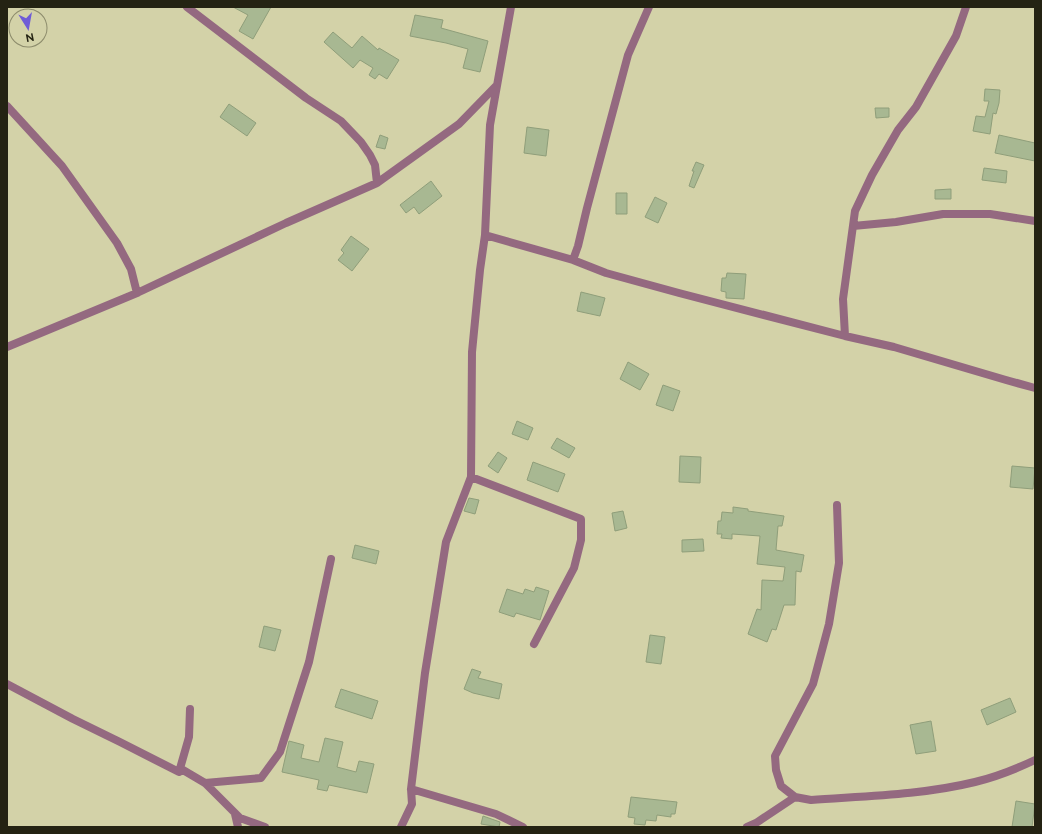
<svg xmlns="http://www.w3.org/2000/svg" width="1042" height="834" viewBox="0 0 1042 834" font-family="Raleway,sans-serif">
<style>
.building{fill:#a8b892;stroke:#8f9e7a}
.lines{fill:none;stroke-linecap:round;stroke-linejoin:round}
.minor{stroke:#946980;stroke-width:8}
</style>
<rect width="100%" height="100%" fill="#d3d2a8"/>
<path class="building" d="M233 7H271L253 39 239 31 248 15Z
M415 15 443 20 441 28 488 41 480 72 463 68 468 49 446 43 410 36Z
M333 32 352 48 362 36 378 50 379 48 399 60 387 79 379 74 375 79 369 75 373 68 360 60 353 68 324 42Z
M985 89 1000 90 999 103 996 114 993 113 990 134 973 131 976 116 985 117 989 101H984Z
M229 104 256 123 247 136 220 117Z
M875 108H889V117L876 118Z
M527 127 549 130 546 156 524 153Z
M380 135 388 138 385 149 376 147Z
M999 135 1035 143V161L995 153Z
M696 162 704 165 694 188 689 186 694 171H692Z
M984 168 1007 171 1006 183 982 180Z
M431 181 442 196 419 214 414 207 406 213 400 205Z
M951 189V199H935V190Z
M616 193H627V214H616Z
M655 197 667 203 658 223 645 217Z
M351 236 369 249 352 271 338 260 344 253 341 250Z
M727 273 746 274 744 299 726 298V292L721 291 722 278H726Z
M581 292 605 298 600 316 577 311Z
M628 362 649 374 640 390 620 379Z
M663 385 680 391 673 411 656 405Z
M517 421 533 428 528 440 512 434Z
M557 438 575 448 569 458 551 448Z
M498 452 507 458 498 473 488 466Z
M680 456 701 457 700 483 679 482Z
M533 462 565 474 558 492 527 480Z
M1012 466 1035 468 1033 489 1010 487Z
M469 498 479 500 475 514 464 511Z
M733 507 748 509V511L784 516 782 526H778L776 550 804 555 801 572 796 571 795 605H784L776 630 772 629 767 642 748 634 757 609 761 610 762 580 783 581 785 567 757 564 760 536 732 534V539L721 538 722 534H717L718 521H721L722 512 733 513Z
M623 511 627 528 615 531 612 513Z
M703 539 704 551 682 552V540Z
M355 545 379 551 376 564 352 558Z
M536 587 549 591 540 620 516 613 514 617 499 612 507 589 523 594 525 589 534 592Z
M264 626 281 630 275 651 259 647Z
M650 635 665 637 661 664 646 662Z
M472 669 481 672 478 678 502 684 499 699 473 693 464 689Z
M341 689 378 701 372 719 335 707Z
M1010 698 1016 712 987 725 981 710Z
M931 721 936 751 916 754 910 725Z
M325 738 343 742 337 767 356 772 359 761 374 764 367 793 329 785 327 791 317 789 319 780 282 772 289 741 304 745 301 758 319 762Z
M631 797 677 802 675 814H671V817L657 815 656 821 646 820 645 825 634 824 635 818 628 817Z
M1016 801 1035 804 1032 827H1012Z
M483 816 500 822 499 827 481 824Z"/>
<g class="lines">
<path class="minor" d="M187 7 306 98 341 121 361 142 370 155 375 165 377 183
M7 106 62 166 117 243 131 269 137 293
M853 226 896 222 943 214H990L1035 221
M485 235 573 260 606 273 679 293 845 336 894 347 1006 380 1035 388
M573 260 578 246 587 208 628 55 649 7
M845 336 843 299 855 211 872 175 898 130 916 107 956 36 966 7
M7 347 137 293 286 223 377 183 459 124 497 85
M471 477 581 519V540L574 568 534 644
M837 505 839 563 829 624 813 684 775 756 776 770 781 786 795 797 811 800C865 796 922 795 975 782 996 777 1016 769 1035 760
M7 684 73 719 120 742 179 772 183 770 205 783 240 818 265 827
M179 772 189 737 190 709
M205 783 261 778 280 752 309 662 331 559
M411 789 496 814 523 827
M235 814 238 827
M401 827 412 804 411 789 425 673 446 542 471 477 472 352 480 270 485 235 490 125 511 7
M747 827 756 823 795 797"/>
</g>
<rect width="1042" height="834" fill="none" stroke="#242313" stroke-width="16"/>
<g transform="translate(28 28) rotate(169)"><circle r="19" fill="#d3d2a8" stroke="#8d8c6c"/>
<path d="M0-3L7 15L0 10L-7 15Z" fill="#6f5cd6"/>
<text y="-6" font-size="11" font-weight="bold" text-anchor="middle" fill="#242313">N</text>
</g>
</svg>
